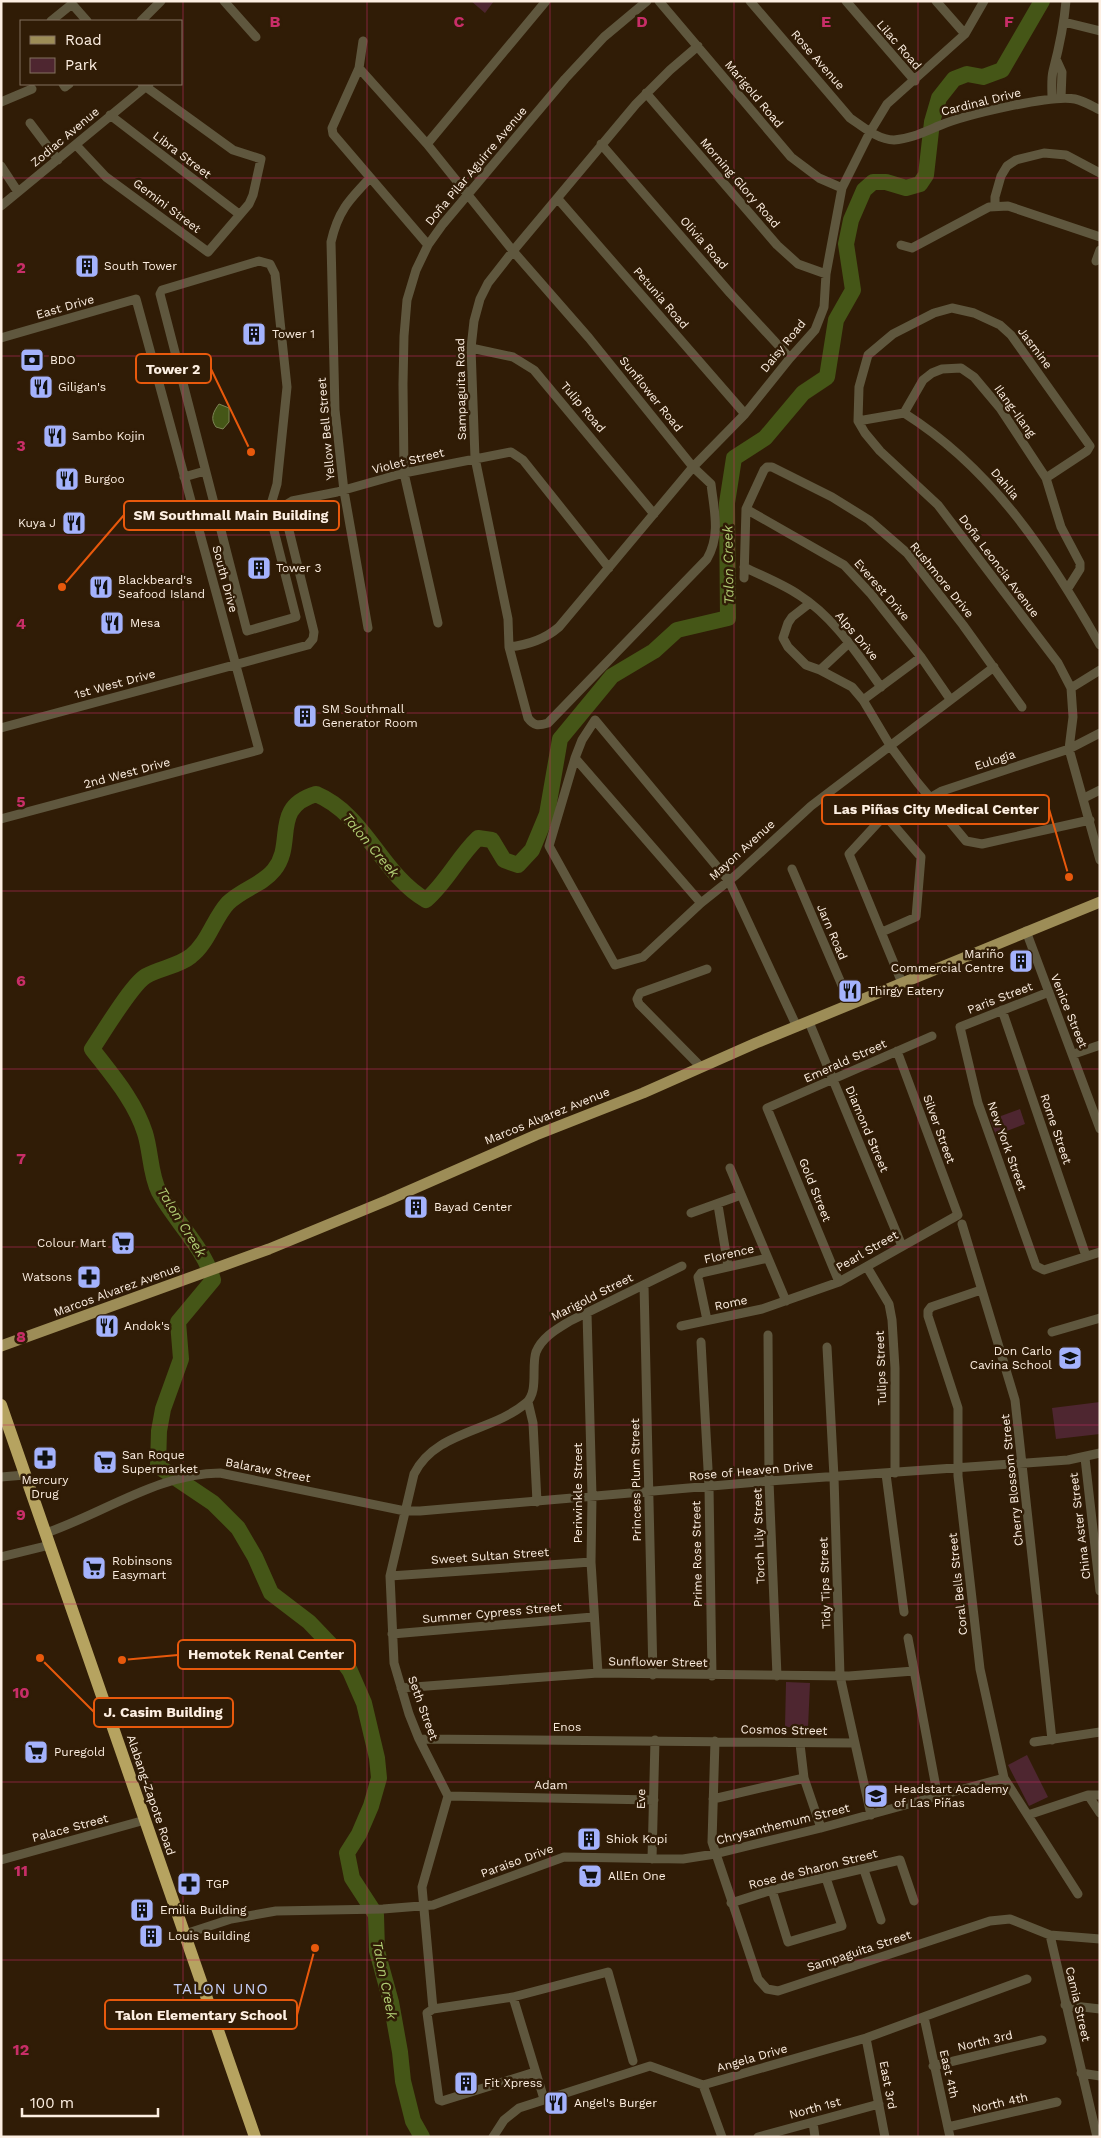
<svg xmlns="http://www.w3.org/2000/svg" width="1101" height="2138" viewBox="0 0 1101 2138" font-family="'Work Sans',sans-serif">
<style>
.green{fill:#4e2630}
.water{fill:#455617;stroke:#7c8454}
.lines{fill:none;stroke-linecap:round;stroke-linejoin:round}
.river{stroke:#455617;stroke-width:16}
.minor{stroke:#5f573e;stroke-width:9}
.major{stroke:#9d8d57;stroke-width:11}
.highway{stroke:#b6a360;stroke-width:12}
.grid{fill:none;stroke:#c82e68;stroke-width:1;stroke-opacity:0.55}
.labels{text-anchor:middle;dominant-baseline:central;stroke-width:5;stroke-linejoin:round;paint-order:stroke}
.street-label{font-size:12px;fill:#fdefe2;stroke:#301c06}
.poi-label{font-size:12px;fill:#fdefe2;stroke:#301c06;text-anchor:start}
.water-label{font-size:14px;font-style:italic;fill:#b0cc73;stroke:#301c06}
.quarter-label{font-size:15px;letter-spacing:1px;fill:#c6cff9;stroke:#301c06}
.grid-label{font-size:16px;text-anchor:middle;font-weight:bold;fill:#c82e68;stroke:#301c06;stroke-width:5;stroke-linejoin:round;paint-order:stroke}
.leader{fill:none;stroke:#e8590c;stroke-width:2}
.callout-dot{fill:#e8590c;stroke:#301c06;stroke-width:2}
.callout{fill:#301c06;stroke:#e8590c;stroke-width:2}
.callout-label{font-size:14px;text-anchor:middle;font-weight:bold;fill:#fdefe2}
</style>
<rect width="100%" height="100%" fill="#301c06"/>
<path class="green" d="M471 1H494L485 13Z
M1020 1109 1025 1124 996 1135 990 1120Z
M1100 1402V1434L1056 1439 1052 1408Z
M786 1682 810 1683 808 1728 785 1727Z
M1027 1755 1048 1797 1029 1806 1008 1765Z"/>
<path class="water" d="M219 404 229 408V422L223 429 216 427C210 419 213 412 219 404Z"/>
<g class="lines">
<path class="river" d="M422 2137 413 2121 403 2081 400 2052 391 2002 377 1951 376 1915 352 1878 347 1853 359 1834 371 1806 379 1778 377 1758 364 1703 350 1671 332 1646 309 1622 271 1593 255 1557 238 1528 213 1503 158 1466 159 1431 163 1409 181 1359 178 1322 213 1280C205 1249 175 1221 159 1192 150 1174 151 1152 145 1133 135 1101 112 1075 92 1049 103 1033 132 984 146 976 160 968 179 966 191 956 208 943 214 918 228 903 242 889 262 885 274 870 296 843 270 808 316 794 366 815 381 874 426 900 447 882 458 857 478 838L492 840 504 860 518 865 532 850 547 814 560 739 612 676 654 651 677 630 728 618 727 503 734 458 765 438 803 393 827 377 836 320 853 290 846 244 851 220 864 190 873 182H886L906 188 920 184 926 175 932 122 939 98 954 79 967 74 983 77 1002 70 1042 1"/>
<path class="minor" d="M224 1 256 37
M659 1 791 157 819 178 842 188
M750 1 850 118C862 126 878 140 894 140 911 139 926 131 941 125 965 115 1052 94 1075 99 1084 101 1092 106 1100 110
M846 1 915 81
M936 1 965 34
M51 21 72 4 87 21
M141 21 161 1
M1064 22 1100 31
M363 41 359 68 332 128 333 134 428 245
M1057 61 1062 72 1061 98
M359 68 427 144 513 251 589 338 693 467 711 484C714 510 721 535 707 559L548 723C538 726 534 726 528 718L509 647 508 619 475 458 471 348 474 321 480 299 488 283 513 251 636 104 670 70 698 46
M63 84 65 87 69 84
M646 93 777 245 798 264 826 274
M1052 98C1052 90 1051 79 1053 71 1059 48 1064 25 1066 1
M1 102 32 89
M110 115 239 214
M30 123 58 160
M427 144 546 1
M601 144 730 293 790 358
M76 145 106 177 208 252 249 204 253 195 261 159 233 150 142 84
M1 166 18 192
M558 199 745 414
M1 206 149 84
M995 206V197L1001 176 1007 166 1016 160 1044 153 1066 155 1100 173
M901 245 912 248 989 207 1008 206 1100 237
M259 261 270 264 275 274 287 387 277 484 269 511 296 617 247 631 160 294 162 290Z
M1096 261 1100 250
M1 338 136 299 259 750 1 819
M471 348 513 357 534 370 654 514
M904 413 923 380 932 373 942 369 961 368 974 377 1000 408 1046 478 1061 527 1080 563V569L1068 588
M904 413C993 469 1049 555 1100 645
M858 421 904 413
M184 477 205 471
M1046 478 1087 451 1090 446 1011 335 1000 325 974 313 952 308 934 313 893 334 868 355 859 387 858 421 865 433 880 451 938 505 1058 663 1071 688 1073 717 1069 749 1100 860
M746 509 844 565 871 594 921 657 950 699
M744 567C762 576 783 584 799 595 834 617 858 655 881 687
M744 578 746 509 764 470 767 467H772L832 497 869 520 907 553 963 625 1022 707
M810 603 792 617 788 623 783 638 788 647 806 665 820 670 852 687 863 700 891 747 917 782 966 841 982 844 1090 820
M438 623 404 473 403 384 404 336 407 300 416 270 428 245 443 224 565 79 604 37 647 1
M368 628 344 491 335 410 331 242C338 211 349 200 370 178
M509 647C528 645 544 640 559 627L693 467 745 414 790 358 815 330 824 307 826 274 842 188 870 132 887 104 965 34 984 1
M820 670 849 643
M1071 688 1100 670
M863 700 921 657
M1 728 308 645 313 639 314 632 284 510 287 504 292 501 337 492 404 473 511 452 523 460 609 568
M575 758 701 903
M930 798 942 791 1069 749 1100 733
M1084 798 1100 790
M792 869 850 1004
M1026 931 1100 1129
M882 932 916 917 921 857 885 815 849 854 902 983
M1049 992 960 1027 978 1103 1036 1266 1044 1270 1100 1252
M1002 1010 1086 1256
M809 1022 902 1246
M797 1027 729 881 595 720 582 740 575 758 549 846 615 965 643 957 701 903 736 875 811 806 994 667
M1074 1054 1100 1045
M701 1067 639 1004 637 999 640 993 707 969
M730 1168 786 1301
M718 1205 728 1266
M691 1213 741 1195
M962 1224 1015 1400 1052 1740
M867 1267 889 1304 892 1320 895 1368V1473
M839 1282 767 1108 932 1036
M644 1285 653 1675
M981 1290 931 1307 928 1311V1316L958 1408V1476L980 1669 1004 1778 1078 1894
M587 1313 592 1496 591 1562 598 1673
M707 1320 698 1277 701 1273 768 1258
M681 1326 762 1309 839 1282 958 1215 897 1051
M1052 1332 1100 1318
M768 1335 769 1481 777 1676
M701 1342 709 1487 712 1676
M827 1347 834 1477 840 1676 871 1815
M528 1402 533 1423 537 1502
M1085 1458 1100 1591
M886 1474 904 1612
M1 1477 25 1475
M46 1533C102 1514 160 1473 220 1473L405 1511H420L769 1481 1068 1460 1100 1453
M1 1557 50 1545
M390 1576 591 1562
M392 1634 593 1617
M908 1638 938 1798
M401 1688 598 1673 849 1676 914 1671
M419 1739 854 1743
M715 1741 712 1842 758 1979 767 1989 778 1991 990 1921 1010 1919 1050 1935 1100 1939
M1034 1742 1100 1732
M800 1744 804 1778 821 1828
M1088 1795 1100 1813
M448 1796 654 1800
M713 1799 804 1778
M1028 1815 1088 1795H1100
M652 1859 655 1740
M1 1860 145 1820
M864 1870 881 1920
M772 1890 788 1942 842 1926 826 1878
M731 1903 772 1890 900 1860 914 1901
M185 1934 231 1919 276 1911 383 1909 433 1905 564 1857 683 1859 715 1854 821 1828 1004 1778
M1050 1935 1097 2137
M513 1997 544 2099
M1065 2005 1100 2009
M433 2009 422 1887 448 1796 419 1739 409 1714 394 1663 390 1576 414 1474C435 1431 492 1432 526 1403 539 1392 531 1367 536 1352 542 1337 557 1329 570 1321L682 1266
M924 2017 950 2137
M866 2038 885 2137
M933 2066 1042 2040
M535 2072 442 2101 439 2100 427 2013 433 2009 513 1997 608 1972 633 2061
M1081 2073 1100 2076
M703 2085 722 2137
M813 2122 815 2137
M948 2127 1057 2102
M493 2137 504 2120 519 2108 650 2066 703 2085 866 2038 1027 1979
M758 2137 879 2104"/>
<path class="major" d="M1 1346 269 1249 388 1200 536 1135 643 1093 756 1043 1100 902"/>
<path class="highway" d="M1 1405 255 2137"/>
</g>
<path class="grid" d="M183 1V2137M367 1V2137M550 1V2137M734 1V2137M918 1V2137M1 178H1100M1 356H1100M1 535H1100M1 713H1100M1 891H1100M1 1069H1100M1 1247H1100M1 1425H1100M1 1604H1100M1 1782H1100M1 1960H1100"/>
<defs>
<g id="building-square" transform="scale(1.25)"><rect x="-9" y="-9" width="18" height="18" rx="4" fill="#a4b2fc" stroke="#301c06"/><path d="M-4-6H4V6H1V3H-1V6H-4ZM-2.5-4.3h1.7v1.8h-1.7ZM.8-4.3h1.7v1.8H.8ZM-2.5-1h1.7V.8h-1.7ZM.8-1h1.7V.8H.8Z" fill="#111"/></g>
<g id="bank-square" transform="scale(1.25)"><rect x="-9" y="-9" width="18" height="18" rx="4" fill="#a4b2fc" stroke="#301c06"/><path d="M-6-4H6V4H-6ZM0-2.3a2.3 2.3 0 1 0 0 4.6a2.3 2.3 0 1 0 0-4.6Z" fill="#111"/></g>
<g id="restaurant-square" transform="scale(1.25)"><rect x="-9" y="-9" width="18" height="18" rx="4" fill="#a4b2fc" stroke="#301c06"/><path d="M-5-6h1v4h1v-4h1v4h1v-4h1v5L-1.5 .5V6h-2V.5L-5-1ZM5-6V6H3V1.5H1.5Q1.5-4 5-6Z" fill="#111"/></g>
<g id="supermarket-square" transform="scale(1.25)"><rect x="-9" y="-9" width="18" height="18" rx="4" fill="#a4b2fc" stroke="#301c06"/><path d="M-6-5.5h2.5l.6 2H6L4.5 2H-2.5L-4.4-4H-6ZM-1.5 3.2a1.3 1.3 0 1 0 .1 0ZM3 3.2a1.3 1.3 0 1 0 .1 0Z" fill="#111"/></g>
<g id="pharmacy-square" transform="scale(1.25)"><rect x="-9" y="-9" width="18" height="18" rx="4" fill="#a4b2fc" stroke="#301c06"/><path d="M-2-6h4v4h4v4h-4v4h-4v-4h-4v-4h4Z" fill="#111"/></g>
<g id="school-square" transform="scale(1.25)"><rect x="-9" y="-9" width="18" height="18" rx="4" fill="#a4b2fc" stroke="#301c06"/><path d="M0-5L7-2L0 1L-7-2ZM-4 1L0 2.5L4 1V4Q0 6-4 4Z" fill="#111"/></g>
</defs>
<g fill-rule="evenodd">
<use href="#building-square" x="87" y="266"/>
<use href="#building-square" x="254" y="334"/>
<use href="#bank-square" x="32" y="360"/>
<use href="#restaurant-square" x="41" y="387"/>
<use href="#restaurant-square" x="55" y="436"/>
<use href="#restaurant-square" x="67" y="479"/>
<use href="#restaurant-square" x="74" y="523"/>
<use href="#building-square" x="259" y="568"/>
<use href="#restaurant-square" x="101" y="587"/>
<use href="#restaurant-square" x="112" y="623"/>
<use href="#building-square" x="305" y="716"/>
<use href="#building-square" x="1021" y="961"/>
<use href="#restaurant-square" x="850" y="991"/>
<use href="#building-square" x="416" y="1207"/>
<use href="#supermarket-square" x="123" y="1243"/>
<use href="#pharmacy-square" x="89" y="1277"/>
<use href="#restaurant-square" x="107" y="1326"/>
<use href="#school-square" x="1070" y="1358"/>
<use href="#pharmacy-square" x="45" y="1458"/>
<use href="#supermarket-square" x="105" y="1462"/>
<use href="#supermarket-square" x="94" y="1568"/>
<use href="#supermarket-square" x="36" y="1752"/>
<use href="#school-square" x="876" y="1796"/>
<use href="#building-square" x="589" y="1839"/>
<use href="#supermarket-square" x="590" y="1876"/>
<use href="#pharmacy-square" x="189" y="1884"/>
<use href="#building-square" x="142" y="1910"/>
<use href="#building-square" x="151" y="1936"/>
<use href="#building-square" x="466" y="2083"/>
<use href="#restaurant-square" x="556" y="2103"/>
</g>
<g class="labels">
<g class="street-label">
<text transform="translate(899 45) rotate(49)">Lilac Road</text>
<text transform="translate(818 60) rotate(49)">Rose Avenue</text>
<text transform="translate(754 94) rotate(50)">Marigold Road</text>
<text transform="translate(981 102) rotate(-14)">Cardinal Drive</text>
<text transform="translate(65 137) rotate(-40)">Zodiac Avenue</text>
<text transform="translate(182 155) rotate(37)">Libra Street</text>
<text transform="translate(476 166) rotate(-50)">Doña Pilar Aguirre Avenue</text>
<text transform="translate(740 183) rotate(49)">Morning Glory Road</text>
<text transform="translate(167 206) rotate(37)">Gemini Street</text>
<text transform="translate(704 243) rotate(49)">Olivia Road</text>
<text transform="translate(661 298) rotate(49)">Petunia Road</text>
<text transform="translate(65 307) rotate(-16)">East Drive</text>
<text transform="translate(783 346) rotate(-51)">Daisy Road</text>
<text transform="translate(1035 348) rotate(53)">Jasmine</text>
<text transform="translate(461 389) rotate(-91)">Sampaguita Road</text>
<text transform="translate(651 394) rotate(51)">Sunflower Road</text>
<text transform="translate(583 407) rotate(50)">Tulip Road</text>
<text transform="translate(1015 411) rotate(54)">Ilang-Ilang</text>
<text transform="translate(326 429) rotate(-95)">Yellow Bell Street</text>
<text transform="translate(408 461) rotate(-14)">Violet Street</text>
<text transform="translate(1005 484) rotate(50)">Dahlia</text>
<text transform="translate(999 566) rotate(53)">Doña Leoncia Avenue</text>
<text transform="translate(225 579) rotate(75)">South Drive</text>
<text transform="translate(942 580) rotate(51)">Rushmore Drive</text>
<text transform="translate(882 590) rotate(49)">Everest Drive</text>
<text transform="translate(857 636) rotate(50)">Alps Drive</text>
<text transform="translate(115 684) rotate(-15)">1st West Drive</text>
<text transform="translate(995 760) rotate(-18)">Eulogia</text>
<text transform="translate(127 773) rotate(-15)">2nd West Drive</text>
<text transform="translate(742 850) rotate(-42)">Mayon Avenue</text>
<text transform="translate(832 932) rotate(67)">Jarn Road</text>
<text transform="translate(1000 998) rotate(-21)">Paris Street</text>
<text transform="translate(1069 1011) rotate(68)">Venice Street</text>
<text transform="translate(845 1061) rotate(-24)">Emerald Street</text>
<text transform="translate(547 1116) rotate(-22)">Marcos Alvarez Avenue</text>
<text transform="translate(867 1129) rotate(67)">Diamond Street</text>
<text transform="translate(939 1129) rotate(70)">Silver Street</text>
<text transform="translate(1056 1129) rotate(71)">Rome Street</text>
<text transform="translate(1007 1146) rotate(70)">New York Street</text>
<text transform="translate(815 1190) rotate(68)">Gold Street</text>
<text transform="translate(867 1251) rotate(-30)">Pearl Street</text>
<text transform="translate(729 1254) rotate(-13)">Florence</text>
<text transform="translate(117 1290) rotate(-20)">Marcos Alvarez Avenue</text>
<text transform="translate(592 1297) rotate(-27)">Marigold Street</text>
<text transform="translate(731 1303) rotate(-12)">Rome</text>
<text transform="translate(881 1368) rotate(-92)">Tulips Street</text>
<text transform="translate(268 1470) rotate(11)">Balaraw Street</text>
<text transform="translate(751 1471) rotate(-5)">Rose of Heaven Drive</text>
<text transform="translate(636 1480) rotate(-91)">Princess Plum Street</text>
<text transform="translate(1012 1480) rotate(-96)">Cherry Blossom Street</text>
<text transform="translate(578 1493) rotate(-90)">Periwinkle Street</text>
<text transform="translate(1080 1526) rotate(-97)">China Aster Street</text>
<text transform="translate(759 1536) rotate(-92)">Torch Lily Street</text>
<text transform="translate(697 1554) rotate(-91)">Prime Rose Street</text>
<text transform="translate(490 1556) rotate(-4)">Sweet Sultan Street</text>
<text transform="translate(825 1583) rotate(-92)">Tidy Tips Street</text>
<text transform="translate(958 1584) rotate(-96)">Coral Bells Street</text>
<text transform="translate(492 1613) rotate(-5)">Summer Cypress Street</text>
<text transform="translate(658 1662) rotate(1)">Sunflower Street</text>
<text transform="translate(423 1708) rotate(70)">Seth Street</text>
<text x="567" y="1727">Enos</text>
<text transform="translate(784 1730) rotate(1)">Cosmos Street</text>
<text transform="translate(551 1785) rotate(1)">Adam</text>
<text transform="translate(151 1795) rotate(71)">Alabang-Zapote Road</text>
<text transform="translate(641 1799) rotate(-88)">Eve</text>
<text transform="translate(783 1824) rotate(-14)">Chrysanthemum Street</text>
<text transform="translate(70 1828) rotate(-15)">Palace Street</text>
<text transform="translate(517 1861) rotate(-20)">Paraiso Drive</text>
<text transform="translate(813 1869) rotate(-14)">Rose de Sharon Street</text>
<text transform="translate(859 1951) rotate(-18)">Sampaguita Street</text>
<text transform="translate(1078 2004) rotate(77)">Camia Street</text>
<text transform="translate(985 2041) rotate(-13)">North 3rd</text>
<text transform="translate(752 2058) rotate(-16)">Angela Drive</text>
<text transform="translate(949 2074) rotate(77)">East 4th</text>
<text transform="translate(888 2085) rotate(79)">East 3rd</text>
<text transform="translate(1000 2103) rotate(-13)">North 4th</text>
<text transform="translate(815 2108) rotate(-15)">North 1st</text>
</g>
<g class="poi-label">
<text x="104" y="266">South Tower</text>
<text x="272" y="334">Tower 1</text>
<text x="50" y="360">BDO</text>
<text x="58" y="387">Giligan's</text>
<text x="72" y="436">Sambo Kojin</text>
<text x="84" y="479">Burgoo</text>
<text x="56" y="523" text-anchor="end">Kuya J</text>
<text x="276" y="568">Tower 3</text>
<text x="118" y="580">Blackbeard's<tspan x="118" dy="14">Seafood Island</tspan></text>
<text x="130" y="623">Mesa</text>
<text x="322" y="709">SM Southmall<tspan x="322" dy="14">Generator Room</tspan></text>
<text x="1004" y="954" text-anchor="end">Mariño<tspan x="1004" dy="14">Commercial Centre</tspan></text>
<text x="868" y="991">Thirgy Eatery</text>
<text x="434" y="1207">Bayad Center</text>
<text x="106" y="1243" text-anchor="end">Colour Mart</text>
<text x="72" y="1277" text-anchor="end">Watsons</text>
<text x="124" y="1326">Andok's</text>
<text x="1052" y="1351" text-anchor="end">Don Carlo<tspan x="1052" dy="14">Cavina School</tspan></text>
<text x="122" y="1455">San Roque<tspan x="122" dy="14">Supermarket</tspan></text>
<text x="45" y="1480" text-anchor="middle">Mercury<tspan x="45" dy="14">Drug</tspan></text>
<text x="112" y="1561">Robinsons<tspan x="112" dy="14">Easymart</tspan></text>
<text x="54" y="1752">Puregold</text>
<text x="894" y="1789">Headstart Academy<tspan x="894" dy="14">of Las Piñas</tspan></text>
<text x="606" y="1839">Shiok Kopi</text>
<text x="608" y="1876">AllEn One</text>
<text x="206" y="1884">TGP</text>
<text x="160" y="1910">Emilia Building</text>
<text x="168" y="1936">Louis Building</text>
<text x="484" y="2083">Fit Xpress</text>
<text x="574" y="2103">Angel's Burger</text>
</g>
<g class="water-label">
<text transform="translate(728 565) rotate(-91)">Talon Creek</text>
<text transform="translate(371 845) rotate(50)">Talon Creek</text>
<text transform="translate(182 1222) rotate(58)">Talon Creek</text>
<text transform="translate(385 1980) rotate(79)">Talon Creek</text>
</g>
<g class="quarter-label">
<text x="221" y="1989">TALON UNO</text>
</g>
</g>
<g class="grid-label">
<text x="275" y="27">B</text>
<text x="459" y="27">C</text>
<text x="642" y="27">D</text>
<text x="826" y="27">E</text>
<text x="1009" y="27">F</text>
<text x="21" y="273">2</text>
<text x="21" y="451">3</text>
<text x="21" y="629">4</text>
<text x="21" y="807">5</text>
<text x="21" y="986">6</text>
<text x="21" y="1164">7</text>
<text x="21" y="1342">8</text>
<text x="21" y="1520">9</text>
<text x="21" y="1698">10</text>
<text x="21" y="1876">11</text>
<text x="21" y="2055">12</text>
</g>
<path class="leader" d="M251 452L211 369M62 587L124 515M1069 877L1049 809M122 1660L178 1655M40 1658L94 1712M315 1948L297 2015"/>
<g class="callout-dot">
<circle cx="251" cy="452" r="5"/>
<circle cx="62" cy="587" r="5"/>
<circle cx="1069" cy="877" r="5"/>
<circle cx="122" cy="1660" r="5"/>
<circle cx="40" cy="1658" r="5"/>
<circle cx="315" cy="1948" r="5"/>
</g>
<g class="callout">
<rect x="136" y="354" width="75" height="29" rx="5"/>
<rect x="124" y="501" width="215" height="29" rx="5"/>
<rect x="822" y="795" width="227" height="29" rx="5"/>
<rect x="178" y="1640" width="177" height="29" rx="5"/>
<rect x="94" y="1698" width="139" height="29" rx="5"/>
<rect x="105" y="2000" width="192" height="29" rx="5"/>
</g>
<g class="callout-label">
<text x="173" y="374">Tower 2</text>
<text x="231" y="520">SM Southmall Main Building</text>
<text x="936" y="814">Las Piñas City Medical Center</text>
<text x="266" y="1659">Hemotek Renal Center</text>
<text x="163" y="1717">J. Casim Building</text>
<text x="201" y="2020">Talon Elementary School</text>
</g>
<rect width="1101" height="2138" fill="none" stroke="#fdefe2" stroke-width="5"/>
<rect x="20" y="20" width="162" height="65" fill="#301c06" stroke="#82705e"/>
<rect x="30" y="36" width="25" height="8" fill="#9d8d57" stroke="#82705e"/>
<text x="65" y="45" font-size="15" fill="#fdefe2">Road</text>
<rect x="30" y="58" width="25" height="15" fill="#4e2630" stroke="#82705e"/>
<text x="65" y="70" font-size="15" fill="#fdefe2">Park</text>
<path d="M22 2108v8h136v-8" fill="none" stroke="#fdefe2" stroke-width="2.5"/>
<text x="30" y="2108" font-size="15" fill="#fdefe2" stroke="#301c06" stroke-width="4" paint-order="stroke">100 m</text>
</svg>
